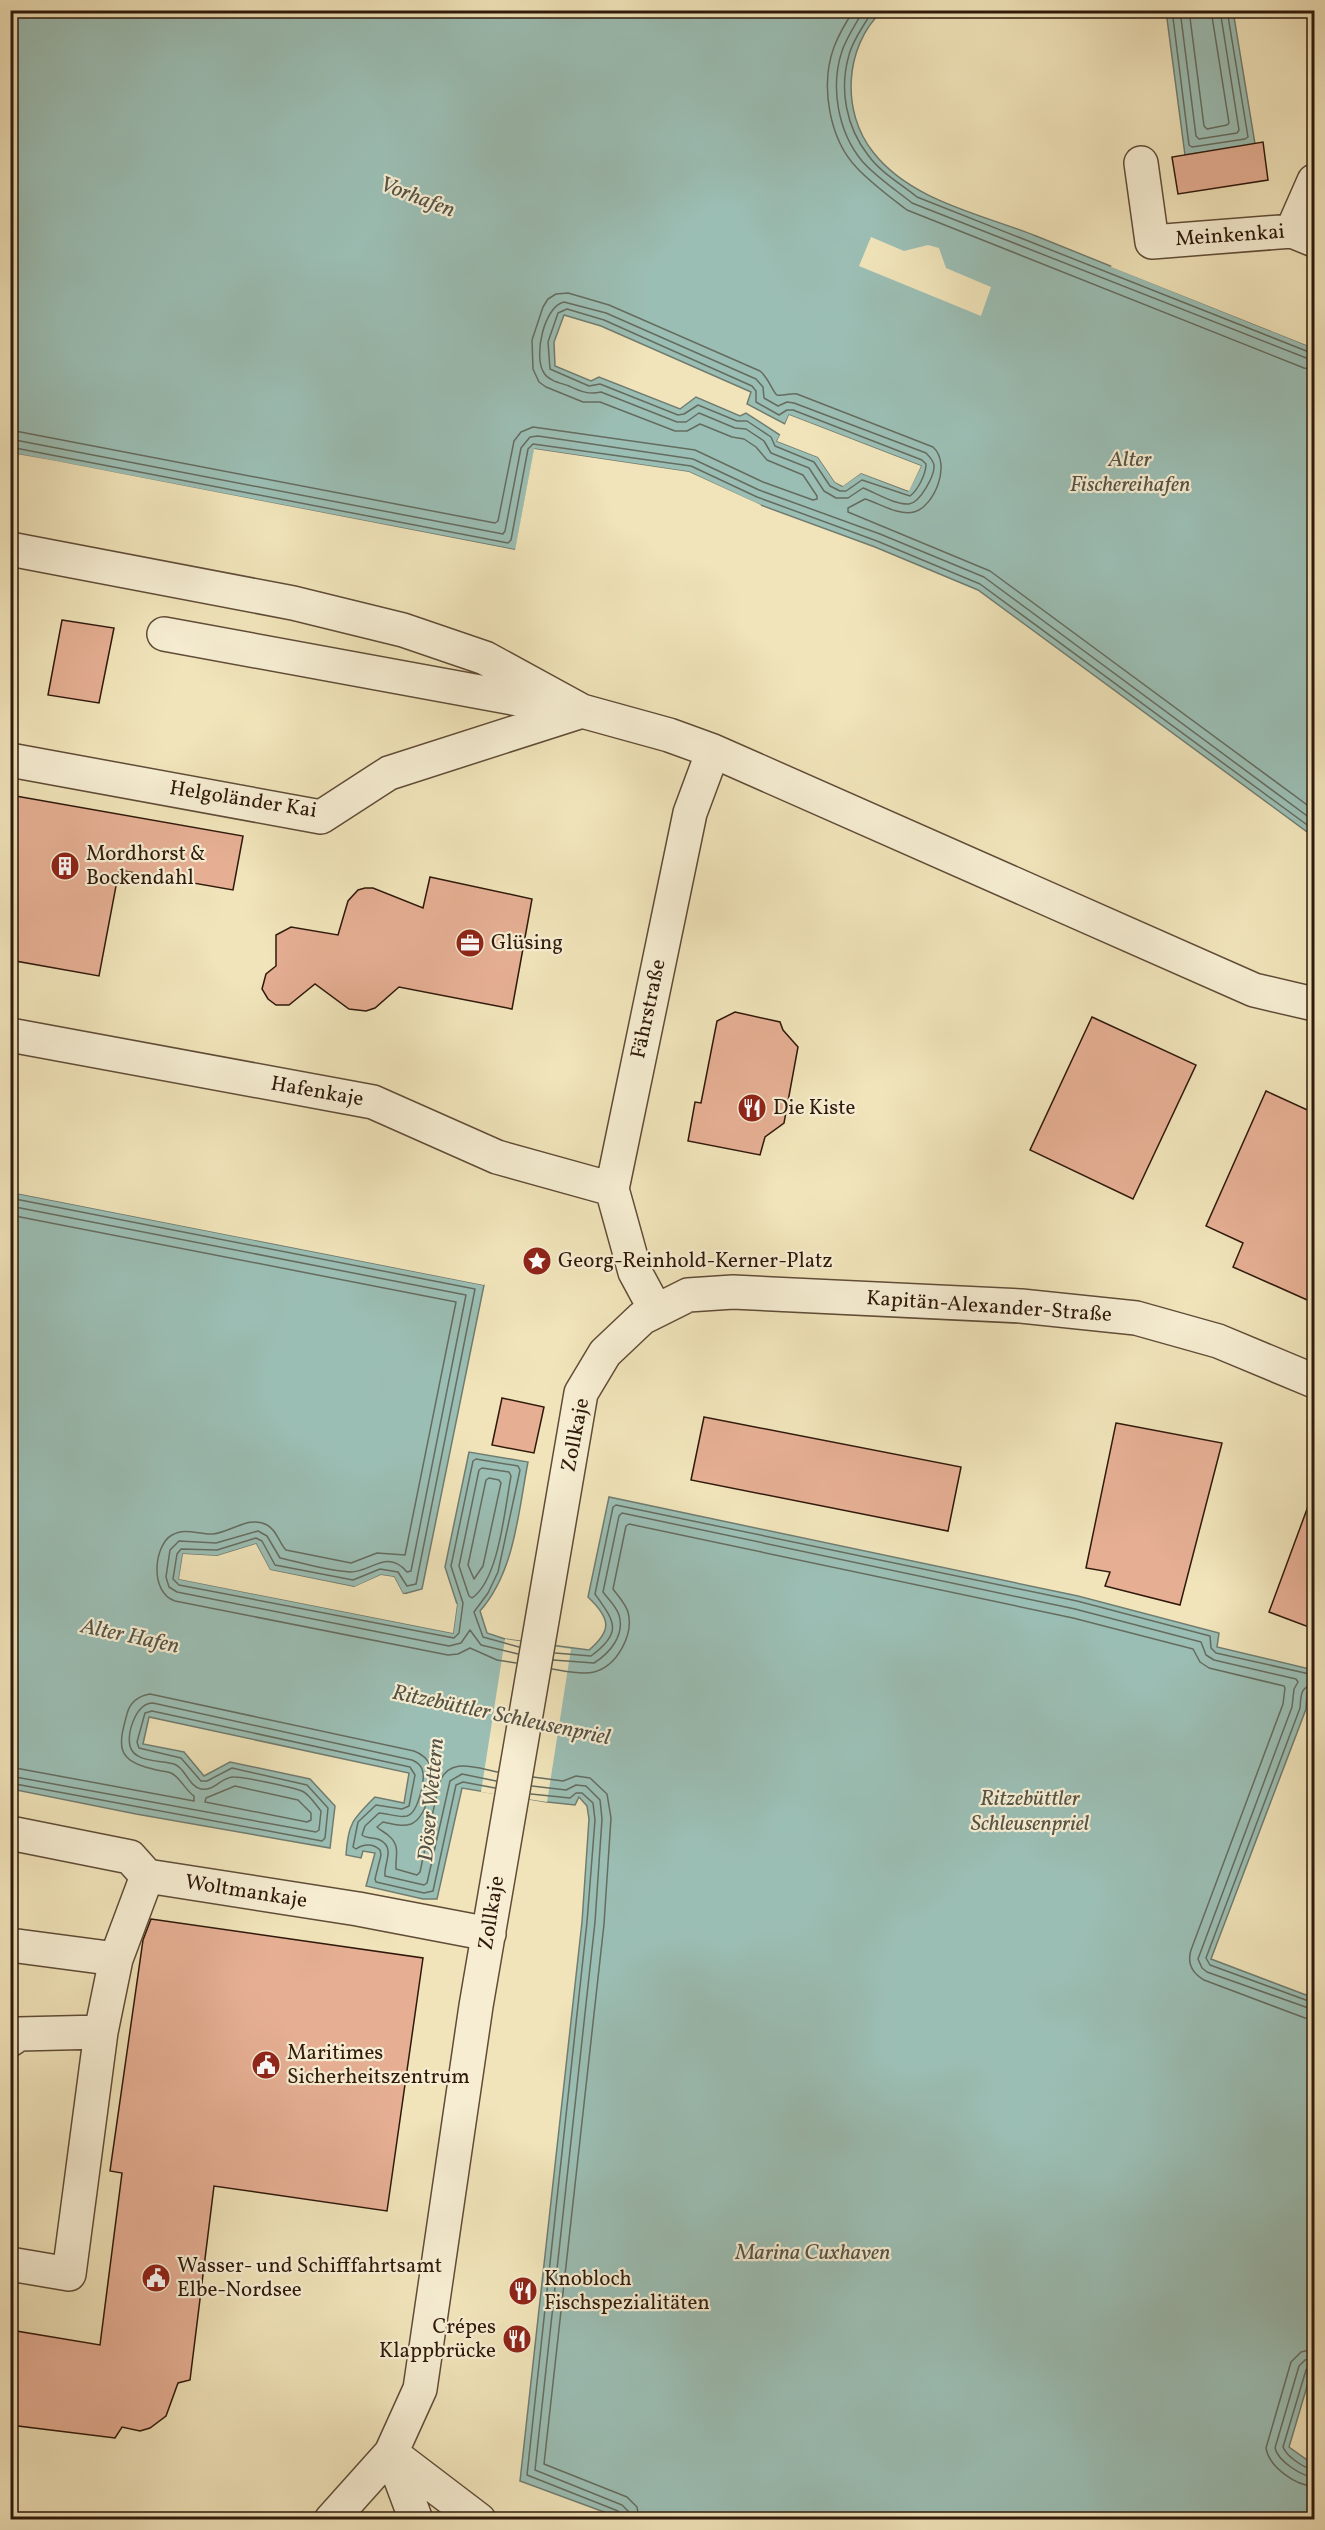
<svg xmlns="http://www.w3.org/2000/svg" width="1325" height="2530" viewBox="0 0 1325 2530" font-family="Vollkorn,serif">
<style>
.water{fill:#9bbeb4;stroke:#707c70;stroke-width:1.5;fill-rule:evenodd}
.pier{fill:#f1e4ba}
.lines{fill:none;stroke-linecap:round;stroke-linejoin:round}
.shore{stroke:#656c60;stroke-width:1.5}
.building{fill:#e6af94;stroke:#2f190b;stroke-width:1.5}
.minor-casing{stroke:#604c37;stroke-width:36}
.minor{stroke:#f6edd2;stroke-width:33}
.labels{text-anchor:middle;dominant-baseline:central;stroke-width:4.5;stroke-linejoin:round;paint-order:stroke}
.street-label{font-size:21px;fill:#2f190b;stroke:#f6edd2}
.poi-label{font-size:21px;fill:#2f190b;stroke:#f6edd2;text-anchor:start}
.water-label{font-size:22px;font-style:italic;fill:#555346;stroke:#f6edd2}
</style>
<rect width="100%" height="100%" fill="#f1e4ba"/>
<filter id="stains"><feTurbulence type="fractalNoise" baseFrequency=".00333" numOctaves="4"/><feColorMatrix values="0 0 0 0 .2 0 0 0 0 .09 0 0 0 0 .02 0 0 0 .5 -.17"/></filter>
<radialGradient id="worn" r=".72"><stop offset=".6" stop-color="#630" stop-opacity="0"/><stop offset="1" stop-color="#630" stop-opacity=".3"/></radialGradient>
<path class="water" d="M10 11H882C844 47 841 112 873 152 911 201 981 214 1036 236 1129 274 1222 311 1314 348V837L978 590 875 547 755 503 689 472 535 449 516 550 11 453ZM564 315 601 326 751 392 747 404 785 424 789 415 921 466 908 491 861 473 842 486 835 482 818 457 777 441 780 435 746 413 740 416 696 397 680 409 599 377 591 381 555 366 554 342Z
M1166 11H1233L1255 144 1185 155Z
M10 1192 484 1285 422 1589 403 1594 394 1577 381 1575 355 1587 270 1570 256 1544 217 1556 183 1554 179 1579 453 1633 457 1604 445 1567 469 1452 528 1462C518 1513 515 1571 480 1611L487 1633 505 1639 589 1650C613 1630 610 1618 588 1597L609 1497 1078 1596 1219 1633 1217 1647 1314 1670V1690L1307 1692 1306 1709 1211 1959 1314 1998V2363L1289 2447 1314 2465V2519H623L520 2481 582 1922 589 1819 587 1806 579 1797 575 1805 547 1802 462 1788 437 1899H423L366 1886 375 1853 363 1851 361 1858 346 1855C348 1823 353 1819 375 1797L404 1803 409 1773 149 1717 143 1744 184 1752 204 1776 230 1762 310 1779 335 1806 330 1848 136 1814 11 1789Z"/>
<path class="pier" d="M871 237 904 251 928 245 939 248 946 268 991 287 981 316 859 266Z
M1112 264 1314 345V348L1111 267Z
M789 415 921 466 909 491 861 473 843 486 835 482 818 457 777 441 781 433V439L820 455 837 480 842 483 861 470 907 487 917 467 791 419 787 426 784 427Z
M534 449 689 472 761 505 760 508 753 506 688 475 537 453 519 551 515 553 10 456 11 453 51 460 515 550Z
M11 1189 465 1277 485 1282 484 1285 11 1192Z
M256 1544 270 1570 354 1587 381 1575 394 1577 403 1594 410 1595 402 1597 392 1580 381 1578 354 1590 269 1573 255 1547 218 1559 185 1557 182 1577 450 1629 454 1603 457 1604 453 1633 179 1579 183 1554 217 1556Z
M505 1639 571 1649 547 1802 481 1792Z"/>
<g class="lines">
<path class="shore" d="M854 10C846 22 839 34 834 47 820 85 829 139 857 168 872 184 890 197 907 210L1304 368 1314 370
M864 10C856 23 847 37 842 51 830 87 838 132 862 161 876 177 896 190 912 203L1314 361
M873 10C865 24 853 39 849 55 839 89 846 127 868 155 880 172 901 184 917 197L1314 354
M1172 10 1189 145 1192 147 1245 139 1248 137 1227 10
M1180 10 1196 136 1199 139 1237 133 1239 130 1220 10
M1189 10 1204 126 1207 129 1227 125 1229 123 1211 10
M564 302 606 313 756 379 763 387 764 398 778 406 787 402 794 403 926 453C930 457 933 460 934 465 935 475 920 503 909 504 895 505 876 493 863 488L848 498H836L824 491 809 468 771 453 764 441 746 429 735 428 699 413 686 422H677L601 392C588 395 580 391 569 386 561 383 549 381 544 373 533 357 544 306 564 302Z
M567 309 604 320 752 386 756 391V402L779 415 787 410H793L922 460 926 464C926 474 918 490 910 496L862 480 846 491H840L830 486 814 462 775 446 771 437 747 421H737L698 405 684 414 678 415 600 384 589 386 550 369 548 342 558 313Z
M10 430 495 523 498 521 514 441 521 432 533 427 695 450 763 482 813 500 817 499V496L803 475 767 460 756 447 744 439 732 437 700 424 687 431H675L600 402H583L546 387 539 382 533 369 532 340 543 307 548 299 556 294 568 293 609 305 760 371C768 377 774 394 777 395 783 396 791 393 797 394L933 447C952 464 934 507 914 512 898 516 879 503 865 499L848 508V512L990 571 1314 810
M10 439 503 534 505 531 521 448 530 437 538 436 693 459 759 490 880 534 984 577 1314 821
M10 447 508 543 511 540 528 449 533 444 691 466 757 497 877 541 980 584 1314 830
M10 1198 475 1289 416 1584 407 1586 398 1572 380 1569 353 1580 275 1565 262 1541 256 1538 217 1550 181 1549 177 1554 173 1579 179 1585 454 1638 459 1633 463 1603 451 1566 473 1461 476 1459 518 1466 520 1470 498 1572 488 1593 474 1612 483 1637 519 1647
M10 1206 466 1295 411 1571 407 1572C387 1548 370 1573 350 1572 327 1571 303 1563 280 1558L267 1536 258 1531 216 1543 179 1541 170 1550 166 1577 169 1587 177 1592 449 1646 461 1643 470 1630 481 1645 518 1654
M10 1215 456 1302 405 1555 377 1553 351 1563 286 1550C279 1543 277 1530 267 1525 250 1515 231 1532 213 1534 200 1535 185 1527 172 1535 154 1545 149 1592 175 1601L448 1655 458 1654 470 1648 497 1660 516 1663
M482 1468 509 1472 511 1476C505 1507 499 1580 472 1598L469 1596 459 1566 479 1470Z
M489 1478 499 1480 501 1483 483 1566 474 1579 468 1565 486 1480Z
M555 1653 591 1656C624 1632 614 1621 595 1594L613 1507 616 1505 1077 1601 1210 1636 1211 1648 1216 1653 1314 1675
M553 1660 594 1663C610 1653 625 1635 619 1615 616 1606 608 1599 603 1592L619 1516 622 1513 1075 1609 1201 1642 1206 1655 1214 1660 1296 1679 1298 1682 1294 1689 1292 1707 1198 1959 1202 1968 1207 1972 1314 2010
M552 1669C565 1671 581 1675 594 1672 617 1666 634 1635 628 1612 625 1603 618 1596 613 1589L626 1526 629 1524 1073 1618 1193 1649 1200 1662 1209 1668 1284 1686 1285 1688 1283 1704 1191 1950C1187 1963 1192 1973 1204 1980L1305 2018 1314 2019
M1314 1685C1300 1686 1301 1696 1300 1708L1206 1958 1210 1965 1314 2003
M10 1767 194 1801V1796C186 1791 180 1777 171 1773 166 1771 158 1771 153 1769 116 1761 118 1746 127 1714 130 1702 138 1696 150 1694L414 1751C422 1754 428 1759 431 1767 435 1782 426 1818 411 1824 402 1827 392 1824 383 1822L377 1827C381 1831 385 1832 389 1836 401 1846 395 1857 396 1869L417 1875 420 1872 439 1784C448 1756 476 1768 498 1772
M10 1776 316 1832 319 1830 321 1811C316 1805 309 1794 302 1791 291 1787 245 1777 234 1777 222 1776 214 1792 201 1789 188 1786 186 1768 174 1764 162 1760 134 1763 130 1746 127 1732 136 1703 153 1703L412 1760C417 1762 420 1764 422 1769 426 1779 418 1813 407 1816 398 1818 387 1813 379 1813L365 1826 362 1835C367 1839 374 1837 380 1840 396 1848 383 1865 385 1876L424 1885 427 1883 450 1781 462 1774 496 1781
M533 1777 563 1781 576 1776 590 1778 607 1794 611 1818 604 1924 544 2464 627 2497 637 2507 639 2520
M10 1783 322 1841 325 1838 328 1808 307 1785 232 1768 207 1781H201L181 1758 139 1748 137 1742 145 1713 152 1711 410 1767 415 1775 409 1806 402 1809 376 1805 358 1822 353 1847 356 1849C363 1844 373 1843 380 1850L381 1855 375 1879 376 1882 424 1893 433 1891 456 1785 463 1782 495 1788
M235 1786 298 1800 311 1813V1820L307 1822 205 1802 206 1798Z
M532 1786 566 1790 576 1785 586 1786 600 1800 602 1819 595 1922 535 2470 622 2505 628 2511 630 2520
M531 1794 570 1798 576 1793H582L593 1803 595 1820 587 1922 527 2475 618 2511 622 2520
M1314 2349 1301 2352 1291 2362 1266 2448C1269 2467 1296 2486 1314 2486
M1314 2358 1305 2360 1299 2366 1275 2448C1278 2461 1301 2476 1314 2477
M1314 2365 1309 2366 1306 2370 1283 2447C1287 2457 1304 2468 1314 2470"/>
</g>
<path class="building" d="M1263 142 1268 180 1178 194 1172 157Z
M62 620 114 628 99 703 48 695Z
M10 795 243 836 233 890 119 870 99 976 10 960Z
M430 877 532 899 512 1009 399 987 375 1008 366 1011 349 1009 315 984 289 1005H276L268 999 262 989 266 974 276 966V935L291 927 338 935 348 901 358 890 365 888H373L423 908Z
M735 1012 780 1022 783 1030 798 1047 784 1123 765 1137 760 1155 688 1141 695 1102 701 1103 717 1021Z
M1092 1017 1196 1065 1133 1199 1030 1150Z
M1266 1091 1314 1113V1303L1233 1267 1243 1243 1206 1226Z
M502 1398 544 1407 534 1453 492 1445Z
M704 1417 961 1467 948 1531 691 1480Z
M1116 1423 1222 1443 1180 1605 1105 1586 1110 1572 1086 1568Z
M1310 1501 1314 1502V1629L1269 1612Z
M151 1919 423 1958 387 2211 214 2186 190 2380 178 2383 166 2416 150 2428 140 2431 122 2427 115 2438 10 2425V2330L100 2345 122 2173 110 2171 143 1940Z"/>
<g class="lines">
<g class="minor-casing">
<path id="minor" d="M1141 163 1152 242 1292 231 1314 240
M1292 231 1314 181
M10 549 293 603 403 630 485 658 582 711
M164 634 551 705
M10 760 321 817 389 773 582 711 669 735 713 751 1254 990 1314 1004
M10 1035 373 1102 497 1157 612 1189
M655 1309 635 1272 612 1189 690 813 713 751
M10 1833 130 1857 147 1876 358 1909 489 1934
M10 1945 116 1959
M10 2040 19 2034 101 2032 116 1959 147 1876
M10 2264 69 2274 101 2032
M391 2453 479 2520
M391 2453 416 2520
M331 2520 391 2453 420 2389 476 2006 581 1393 605 1353 642 1318 688 1295 733 1292 1021 1306 1136 1318 1218 1341 1314 1381"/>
</g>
<use href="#minor" class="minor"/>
</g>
<defs>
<g id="building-disc" transform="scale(1.5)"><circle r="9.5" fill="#8f2418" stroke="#f6edd2"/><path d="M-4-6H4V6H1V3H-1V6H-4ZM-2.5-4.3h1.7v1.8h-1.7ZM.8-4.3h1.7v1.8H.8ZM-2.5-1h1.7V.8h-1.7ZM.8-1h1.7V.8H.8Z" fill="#fff"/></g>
<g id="office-disc" transform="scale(1.5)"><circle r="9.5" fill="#8f2418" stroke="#f6edd2"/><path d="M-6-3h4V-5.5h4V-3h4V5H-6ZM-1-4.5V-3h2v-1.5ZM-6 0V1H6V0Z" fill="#fff"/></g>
<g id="restaurant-disc" transform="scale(1.5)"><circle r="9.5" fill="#8f2418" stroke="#f6edd2"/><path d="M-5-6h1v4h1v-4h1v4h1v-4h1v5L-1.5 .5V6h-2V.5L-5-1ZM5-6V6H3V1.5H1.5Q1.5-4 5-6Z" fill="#fff"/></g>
<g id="sight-disc" transform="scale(1.5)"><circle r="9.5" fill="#8f2418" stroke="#f6edd2"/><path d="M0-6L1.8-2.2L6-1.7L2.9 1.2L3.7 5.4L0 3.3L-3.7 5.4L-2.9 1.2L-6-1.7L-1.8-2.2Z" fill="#fff"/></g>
<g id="civic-disc" transform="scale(1.5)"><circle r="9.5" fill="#8f2418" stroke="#f6edd2"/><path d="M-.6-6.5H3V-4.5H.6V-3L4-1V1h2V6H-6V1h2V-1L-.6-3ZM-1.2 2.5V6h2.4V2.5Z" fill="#fff"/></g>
</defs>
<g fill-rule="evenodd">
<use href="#building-disc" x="65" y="866"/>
<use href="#office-disc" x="470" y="943"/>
<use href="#restaurant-disc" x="752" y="1108"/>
<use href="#sight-disc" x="537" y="1261"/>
<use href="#civic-disc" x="266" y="2065"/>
<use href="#civic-disc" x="156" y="2278"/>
<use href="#restaurant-disc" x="523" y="2291"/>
<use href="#restaurant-disc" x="517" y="2339"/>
</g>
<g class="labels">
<g class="street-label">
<text transform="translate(1230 236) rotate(-4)">Meinkenkai</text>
<text transform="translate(243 800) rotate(9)">Helgoländer Kai</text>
<text transform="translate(649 1009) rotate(-78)">Fährstraße</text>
<text transform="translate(317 1092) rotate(10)">Hafenkaje</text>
<text transform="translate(989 1307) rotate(4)">Kapitän-Alexander-Straße</text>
<text transform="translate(576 1435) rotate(-79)">Zollkaje</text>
<text transform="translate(246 1892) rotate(9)">Woltmankaje</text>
<text transform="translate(492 1913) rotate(-81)">Zollkaje</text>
</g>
<g class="poi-label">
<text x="86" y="854">Mordhorst &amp;<tspan x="86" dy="24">Bockendahl</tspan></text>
<text x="491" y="943">Glüsing</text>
<text x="773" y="1108">Die Kiste</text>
<text x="558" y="1261">Georg-Reinhold-Kerner-Platz</text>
<text x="287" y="2053">Maritimes<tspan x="287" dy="24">Sicherheitszentrum</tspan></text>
<text x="177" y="2266">Wasser- und Schifffahrtsamt<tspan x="177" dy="24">Elbe-Nordsee</tspan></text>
<text x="544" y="2279">Knobloch<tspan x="544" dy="24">Fischspezialitäten</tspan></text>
<text x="496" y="2327" text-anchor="end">Crépes<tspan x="496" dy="24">Klappbrücke</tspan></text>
</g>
<g class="water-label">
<text transform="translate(417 198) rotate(21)">Vorhafen</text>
<text x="1130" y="460">Alter<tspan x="1130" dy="25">Fischereihafen</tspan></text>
<text transform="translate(130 1637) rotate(12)">Alter Hafen</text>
<text transform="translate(501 1716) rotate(12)">Ritzebüttler Schleusenpriel</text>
<text x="1030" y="1799">Ritzebüttler<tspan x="1030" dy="25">Schleusenpriel</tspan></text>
<text transform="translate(432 1800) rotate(-85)">Döser Wettern</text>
<text x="813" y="2253">Marina Cuxhaven</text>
</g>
</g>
<rect width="1325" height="2530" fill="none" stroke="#f1e4ba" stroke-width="36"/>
<rect x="12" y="12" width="1301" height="2506" fill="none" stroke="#2f190b" stroke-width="3"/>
<rect x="18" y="18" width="1289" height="2494" fill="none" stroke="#2f190b" stroke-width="1.5"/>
<rect width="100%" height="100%" filter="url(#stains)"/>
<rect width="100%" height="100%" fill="url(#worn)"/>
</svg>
